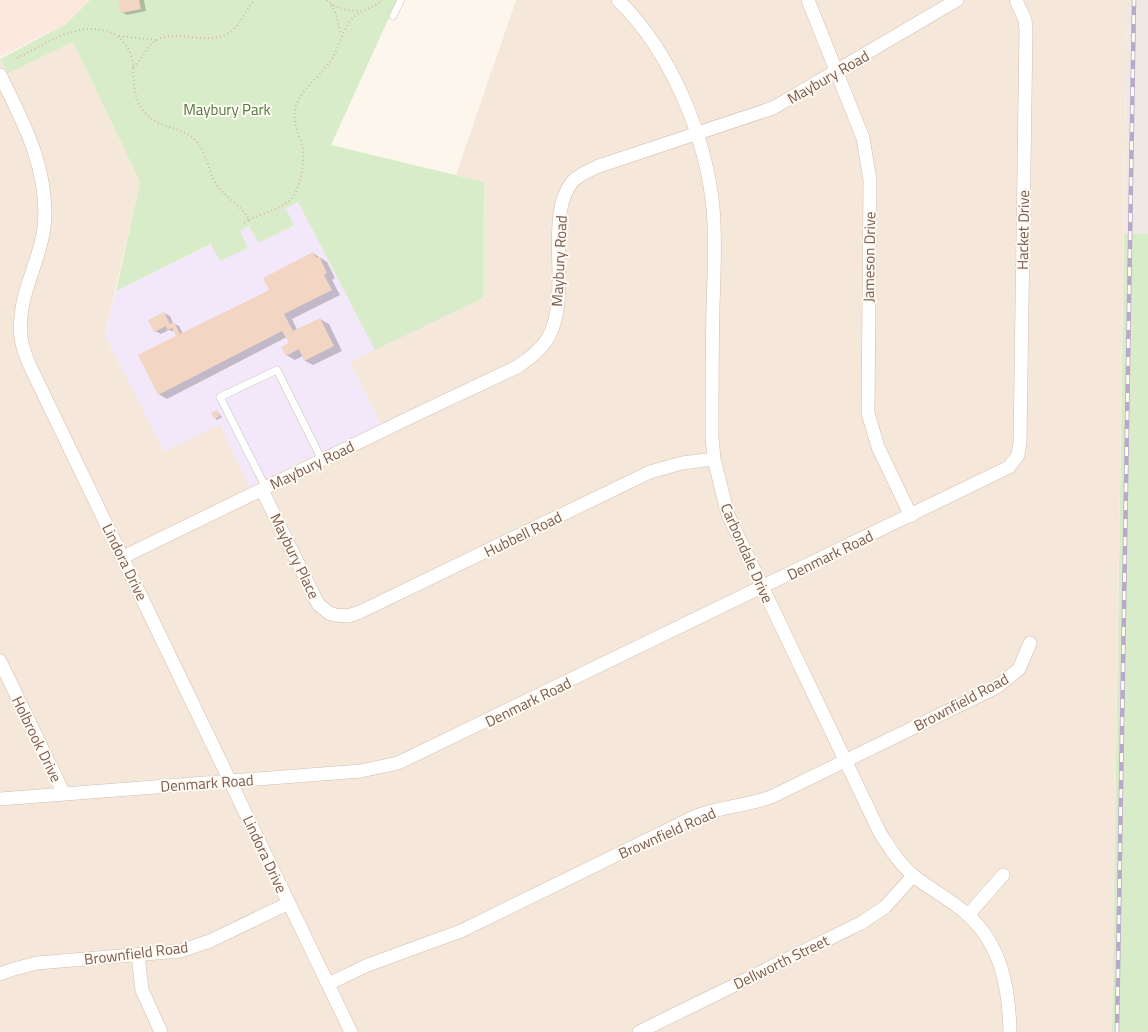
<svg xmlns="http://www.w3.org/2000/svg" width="1148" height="1032" viewBox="0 0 1148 1032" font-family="'Titillium Web',sans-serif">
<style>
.residential{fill:#f5e8da}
.commercial{fill:#fde8e0}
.industrial{fill:#efe9e4}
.education{fill:#f3e8fa}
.green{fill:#d8ecc9}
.shadow{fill:#0003}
.building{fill:#f3d5c3}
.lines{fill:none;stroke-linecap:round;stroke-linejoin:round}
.service-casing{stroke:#d1beb0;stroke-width:8}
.minor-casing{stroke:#d1beb0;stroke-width:14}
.path{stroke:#d9b8a5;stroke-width:2;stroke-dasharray:1 3;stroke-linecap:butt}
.service{stroke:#fff;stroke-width:7}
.minor{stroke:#fff;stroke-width:13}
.rail-casing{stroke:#b9a8c9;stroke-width:4.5}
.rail{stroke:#fffaf3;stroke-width:3;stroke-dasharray:9;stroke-linecap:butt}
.labels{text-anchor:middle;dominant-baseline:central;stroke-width:4;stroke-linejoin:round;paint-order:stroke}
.street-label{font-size:15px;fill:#7a5c4d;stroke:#fffaf3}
.park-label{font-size:15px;fill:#537a41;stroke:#fffaf3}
</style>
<rect width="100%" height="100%" fill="#fdf6ec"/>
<path class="residential" d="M516 0H1127L1112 1032H0V59L8 72 73 42 140 182 105 335 164 452 220 423 483 298 484 182 456 175Z"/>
<path class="commercial" d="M0 0H90L66 24 0 57Z"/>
<path class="industrial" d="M1127 0H1148V234H1124Z"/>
<path class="education" d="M298 202 375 350 350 362 381 424 249 487 220 424 164 452 105 335 116 291Z"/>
<path class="green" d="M90 0H397L331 145 484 182 483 298 375 350 298 202 278 212 286 209 294 225 258 243 249 226 240 231 248 248 220 261 211 244 116 291 140 182 73 42 8 73 0 59 66 24Z
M1124 234H1148V1032H1112Z"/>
<path class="shadow" d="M119 0H144L146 11 127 15 122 12Z
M313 253 327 262 335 278 332 280 340 295 292 319 297 330 320 319 329 324 342 351 313 365 305 361 303 356 295 360 286 355 290 344 287 337 167 399 158 394 178 336 175 332 169 330 161 334 155 331 164 313 170 316 173 323 179 326 183 334 271 291Z
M217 411 222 417 217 420 215 418Z"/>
<path class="building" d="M118 0H139L141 9 121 13Z
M313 252 316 258 319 256 327 273 324 275 332 290 284 314 293 331 320 318 334 346 304 361 299 349 286 356 281 347 289 343 282 331 158 395 138 355 176 336 172 328 167 330 166 326 154 332 148 320 164 312 170 324 174 322 180 334 269 290 263 278Z
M217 410 220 416 214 419 211 413Z"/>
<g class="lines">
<g class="service-casing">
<path id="service" d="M393 16 401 0
M266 488 220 397 277 370 322 460"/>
</g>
<g class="minor-casing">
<path id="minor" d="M618 0C670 50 706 136 713 208 716 241 714 275 713 307 712 351 712 394 712 437L714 459 728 515 880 833C890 848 900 865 914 876 931 890 952 900 968 915 1002 946 1009 989 1010 1032
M808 0 863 138 870 180 868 413 878 447 911 516
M0 75C24 123 50 172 44 228 39 265 16 299 21 337 22 347 26 357 30 366L351 1032
M262 490 318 604 329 613 335 615 348 616 360 612 650 472 682 463 714 459
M123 557 411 417 517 367C529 359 541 350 548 338 573 294 543 215 573 181 580 174 590 170 599 166L773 108 957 0
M0 661 64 794
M0 799 361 771 398 763 1009 467 1018 455 1020 442 1026 30 1025 20 1016 0
M968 915 1003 875
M138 955 142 990 161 1032
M0 974 14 969 37 963 180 951 210 941 289 903
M328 984 368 965 461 931 696 816C720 807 746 806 771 797L997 687 1019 669 1030 643
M639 1032 861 923 885 907 913 876"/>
</g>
<path class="path" d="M327 0C335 8 349 12 361 10
M331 5 336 14 341 35
M119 36 156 40
M17 58C46 44 81 18 113 34 125 40 132 53 133 66 134 86 133 101 148 116 161 128 181 127 194 139 207 151 207 168 215 182 224 198 241 204 249 220L242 224
M133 67C142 60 146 47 155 41 175 28 208 47 230 32 241 24 246 10 254 0
M249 220C261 214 277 210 288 202 301 192 306 159 302 145 298 133 293 121 295 109 300 89 319 78 330 62 340 48 341 30 354 17 362 9 374 8 382 0"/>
<use href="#service" class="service"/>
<use href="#minor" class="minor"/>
<g class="rail-casing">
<path id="rail" d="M1117 1032 1134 0"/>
</g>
<use href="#rail" class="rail"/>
</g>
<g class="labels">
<g class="street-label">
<text transform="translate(828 77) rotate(-30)">Maybury Road</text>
<text transform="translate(1023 230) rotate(-89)">Hacket Drive</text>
<text transform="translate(869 257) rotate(-89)">Jameson Drive</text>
<text transform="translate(559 261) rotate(-87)">Maybury Road</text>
<text transform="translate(312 465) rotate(-26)">Maybury Road</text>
<text transform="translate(523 534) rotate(-26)">Hubbell Road</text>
<text transform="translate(747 553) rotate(66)">Carbondale Drive</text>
<text transform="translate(830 555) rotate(-26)">Denmark Road</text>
<text transform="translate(295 556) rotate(64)">Maybury Place</text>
<text transform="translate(125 562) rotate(64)">Lindora Drive</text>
<text transform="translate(528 702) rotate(-26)">Denmark Road</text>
<text transform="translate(961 702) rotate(-28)">Brownfield Road</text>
<text transform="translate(37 739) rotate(64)">Holbrook Drive</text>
<text transform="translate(207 783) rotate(-4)">Denmark Road</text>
<text transform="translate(667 833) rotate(-24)">Brownfield Road</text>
<text transform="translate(265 854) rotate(65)">Lindora Drive</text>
<text transform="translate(136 953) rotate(-7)">Brownfield Road</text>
<text transform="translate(781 962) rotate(-26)">Dellworth Street</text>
</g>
<g class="park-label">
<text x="227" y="109">Maybury Park</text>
</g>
</g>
</svg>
